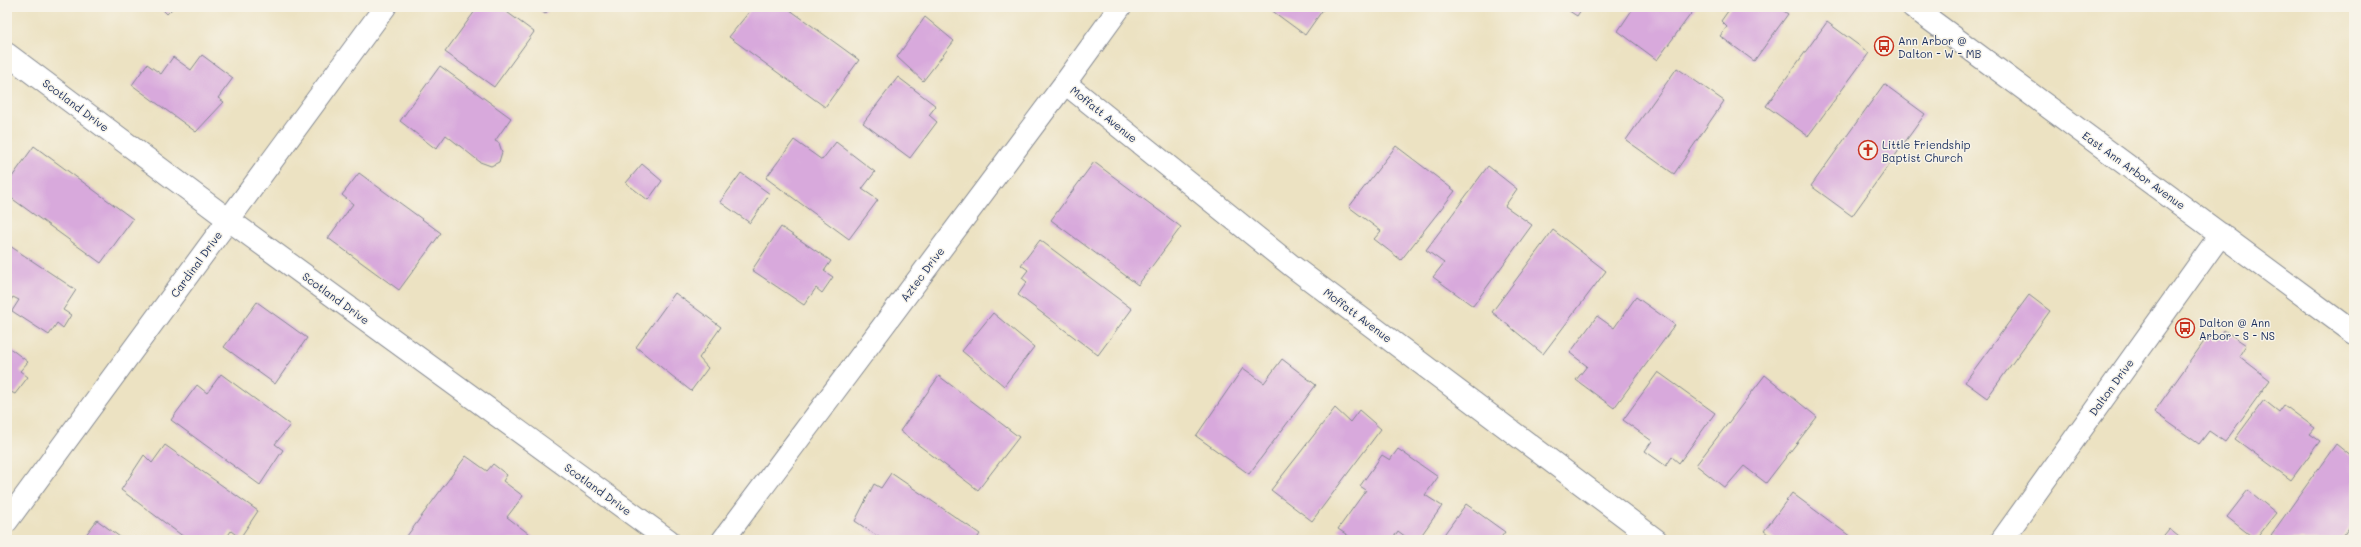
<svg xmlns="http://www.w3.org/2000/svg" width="2361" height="547" viewBox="0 0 2361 547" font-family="Mali,sans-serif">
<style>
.building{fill:#d8a9dc}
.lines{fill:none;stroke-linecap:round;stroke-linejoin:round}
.minor-casing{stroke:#848890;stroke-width:24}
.minor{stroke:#fff;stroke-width:22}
.labels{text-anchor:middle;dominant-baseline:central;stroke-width:3;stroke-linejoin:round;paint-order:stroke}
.poi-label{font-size:11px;fill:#1b2f5e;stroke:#f7f3e8;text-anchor:start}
.street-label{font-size:11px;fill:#1b2f5e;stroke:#f7f3e8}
</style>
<rect width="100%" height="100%" fill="#f7f3e8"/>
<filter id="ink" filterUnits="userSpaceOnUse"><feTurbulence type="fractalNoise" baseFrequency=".025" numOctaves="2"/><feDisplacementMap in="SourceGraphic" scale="8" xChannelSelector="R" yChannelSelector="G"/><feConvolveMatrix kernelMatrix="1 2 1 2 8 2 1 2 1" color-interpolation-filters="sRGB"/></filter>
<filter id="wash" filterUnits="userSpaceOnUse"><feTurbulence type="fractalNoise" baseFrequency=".012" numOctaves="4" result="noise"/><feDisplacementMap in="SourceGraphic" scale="16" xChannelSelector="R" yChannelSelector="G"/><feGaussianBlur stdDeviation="0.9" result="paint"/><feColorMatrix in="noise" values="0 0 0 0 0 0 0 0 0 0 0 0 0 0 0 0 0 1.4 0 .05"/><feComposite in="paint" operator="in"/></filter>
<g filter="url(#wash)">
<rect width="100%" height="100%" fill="#ece2c2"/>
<g id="blocks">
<path class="building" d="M160 7H174L167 14Z
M478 7H500L534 32 494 87 445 52Z
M536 7H551L545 14Z
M753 7H786L859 60 825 107 729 37Z
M1267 7H1323L1324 8 1305 35Z
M1563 7H1583L1577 16Z
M1634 7H1696L1657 60 1618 31Z
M1731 7H1778L1788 14 1754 61 1720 36 1727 27 1721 21Z
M925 17 954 41 923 81 897 57Z
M1827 22 1869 53 1808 136 1766 106Z
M202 55 233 78 218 98 224 102 196 132 132 85 147 64 161 74 173 57 191 70Z
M440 66 511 118 495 141 499 143 502 152 499 162 491 166 480 162 446 135 436 149 400 121Z
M1677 68 1724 101 1674 174 1626 140Z
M898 77 936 106 929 115 937 122 910 158 863 123Z
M1884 84 1925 114 1852 216 1811 186Z
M794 140 822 160 836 142 875 172 862 189 878 200 849 239 766 178Z
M34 146 133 219 101 263 7 195V184Z
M1396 146 1455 191 1401 260 1374 239 1381 231 1349 207Z
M1094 162 1181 227 1138 285 1051 220Z
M642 164 662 181 648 200 626 183Z
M1488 166 1517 189 1505 206 1532 225 1473 306 1433 277 1444 263 1426 250Z
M359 173 441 233 399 290 328 238 353 204 342 195Z
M741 173 770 194 750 223 720 202Z
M781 227 831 261 824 271 833 277 822 293 816 288 804 305 752 270Z
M1553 230 1606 271 1543 354 1492 312Z
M1040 240 1132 309 1098 355 1018 295 1027 282 1022 278 1028 270 1021 265Z
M7 244 76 290 63 310 71 315 63 328 57 323 49 335 12 311 19 300 13 297 7 306Z
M675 293 721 327 699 358 708 368 691 391 636 347Z
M2029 295 2050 311 1987 398 1965 382Z
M1636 297 1675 325 1614 408 1576 380 1587 366 1570 353 1597 316 1614 328Z
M257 302 307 338 275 384 224 347Z
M993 313 1034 347 1004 386 962 351Z
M2224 330 2246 345 2239 356 2270 380 2225 442 2209 431 2199 444 2154 412 2208 336 2216 341Z
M7 346 28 362 20 371 28 377 15 394 7 390Z
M1282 359 1316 385 1249 474 1196 436 1243 368 1264 383Z
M1658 372 1715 413 1679 463 1672 457 1666 466 1645 451 1652 441 1623 420Z
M221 374 290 425 275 444 283 450 260 485 171 420 197 385 207 393Z
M1765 375 1817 417 1766 483 1744 466 1725 488 1696 465Z
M939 376 1019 437 978 490 900 431Z
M2264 400 2279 412 2284 405 2315 428 2310 434 2320 441 2291 480 2235 439Z
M1335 408 1350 422 1359 410 1381 429 1312 521 1271 490Z
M2336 444 2353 458 2354 456V521L2340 540H2278L2271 535Z
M165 445 258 511 240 538 231 531 225 540 218 537 216 540H188L121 490 144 455 152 463Z
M1398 449 1438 477 1425 495 1442 506 1418 540H1410L1398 531 1392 540H1355L1338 529 1366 490 1360 486 1382 455 1390 460Z
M466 456 487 471 493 464 507 475 503 481 523 496 507 517 537 540H404Z
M891 473 980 534 976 540H883L855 521 874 484 881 488Z
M2248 490 2276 513 2255 539 2227 517Z
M1792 493 1851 537 1849 540H1776L1764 531Z
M1466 504 1505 532 1499 540H1440Z
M97 520 124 540H82Z
M2169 529 2183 540H2160Z"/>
</g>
</g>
<g filter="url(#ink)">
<use href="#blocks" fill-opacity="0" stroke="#848890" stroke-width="1"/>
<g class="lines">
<g class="minor-casing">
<path id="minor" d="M1913 7 2354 333
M7 54 229 220 668 540
M1065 83 1292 266 1656 540
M7 521 385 7
M723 540 1065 83 1120 7
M2002 540 2221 234"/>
</g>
<use href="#minor" class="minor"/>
</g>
</g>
<defs>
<g id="bus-ring" transform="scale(1)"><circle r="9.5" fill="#f7f3e8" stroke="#c8321e" stroke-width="1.5"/><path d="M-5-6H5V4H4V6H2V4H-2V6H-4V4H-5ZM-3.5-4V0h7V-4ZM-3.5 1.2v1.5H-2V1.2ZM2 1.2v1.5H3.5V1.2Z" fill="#c8321e"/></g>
<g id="church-ring" transform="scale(1)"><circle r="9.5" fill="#f7f3e8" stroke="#c8321e" stroke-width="1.5"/><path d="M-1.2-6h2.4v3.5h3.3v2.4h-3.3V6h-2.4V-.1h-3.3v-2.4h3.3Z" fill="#c8321e"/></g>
</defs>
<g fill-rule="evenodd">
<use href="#bus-ring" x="1884" y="46"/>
<use href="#church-ring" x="1868" y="150"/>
<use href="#bus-ring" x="2185" y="328"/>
</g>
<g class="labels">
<g class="poi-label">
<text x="1898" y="40">Ann Arbor @<tspan x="1898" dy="13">Dalton - W - MB</tspan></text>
<text x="1882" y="144">Little Friendship<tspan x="1882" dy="13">Baptist Church</tspan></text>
<text x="2199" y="322">Dalton @ Ann<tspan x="2199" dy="13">Arbor - S - NS</tspan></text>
</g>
<g class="street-label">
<text transform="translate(76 105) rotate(37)">Scotland Drive</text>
<text transform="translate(1104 114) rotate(39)">Moffatt Avenue</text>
<text transform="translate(2134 170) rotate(36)">East Ann Arbor Avenue</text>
<text transform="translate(196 264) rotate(-54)">Cardinal Drive</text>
<text transform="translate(922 274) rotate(-53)">Aztec Drive</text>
<text transform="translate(336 298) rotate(36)">Scotland Drive</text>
<text transform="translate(1358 315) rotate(37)">Moffatt Avenue</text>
<text transform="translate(2111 387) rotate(-54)">Dalton Drive</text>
<text transform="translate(598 489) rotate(36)">Scotland Drive</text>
</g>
</g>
<rect width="2361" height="547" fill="none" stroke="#f7f3e8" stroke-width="24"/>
</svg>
